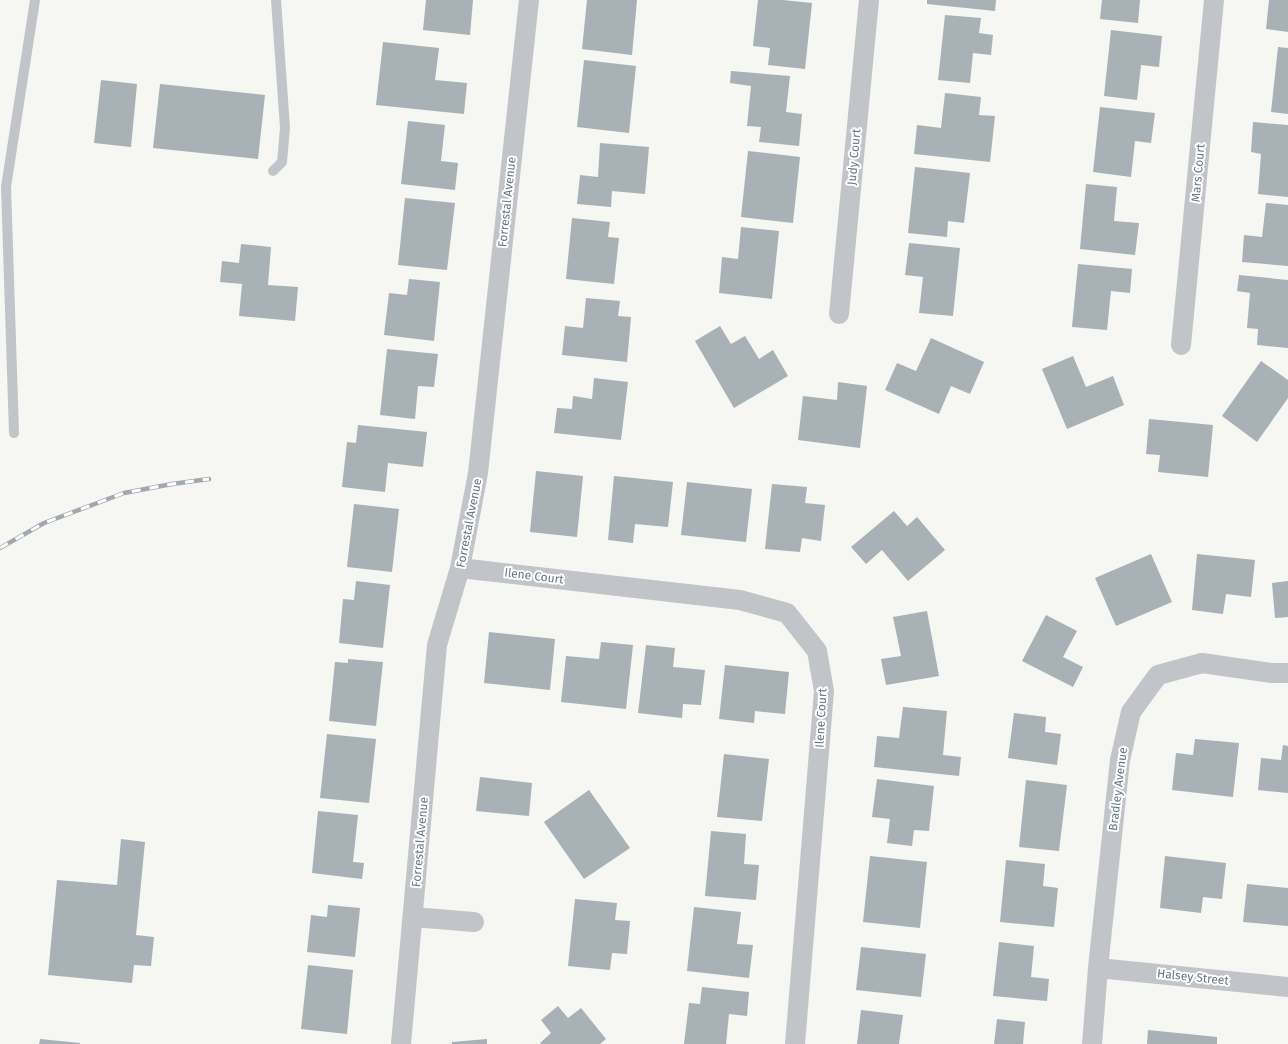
<svg xmlns="http://www.w3.org/2000/svg" width="1288" height="1044" viewBox="0 0 1288 1044" font-family="'Fira Sans',sans-serif">
<style>
.building{fill:#a8b1b6}
.lines{fill:none;stroke-linecap:round;stroke-linejoin:round}
.lane{stroke:#c1c5c9;stroke-width:10}
.street{stroke:#c1c5c9;stroke-width:20}
.rail-casing{stroke:#a1a9ae;stroke-width:4.5}
.rail{stroke:#fff;stroke-width:3;stroke-dasharray:9;stroke-linecap:butt}
.labels{text-anchor:middle;dominant-baseline:central;stroke-width:4;stroke-linejoin:round;paint-order:stroke}
.street-label{font-size:12px;fill:#647785;stroke:#fff}
</style>
<rect width="100%" height="100%" fill="#f6f6f3"/>
<path class="building" d="M426 0H473L470 35 423 30Z
M587 0H637L632 55 582 49Z
M758 0H783L812 3 805 69 768 65 770 48 753 46Z
M927 0H996L995 11 927 4Z
M1102 0H1140L1138 23 1100 19Z
M1269 0H1288V32L1266 29Z
M945 15 981 18 979 33 993 35 991 55 973 53 970 83 938 80Z
M1111 30 1162 36 1159 67 1141 65 1137 100 1104 96Z
M383 42 439 48 435 80 467 83 464 114 376 105Z
M1278 47 1288 48V114L1271 112Z
M584 60 636 66 629 133 577 127Z
M731 71 790 76 786 112 802 114 799 146 759 142 761 127 747 126 751 86 730 83Z
M101 80 137 84 131 147 94 143Z
M160 84 265 95 258 159 153 148Z
M945 93 981 97 979 115 995 116 990 162 914 154 917 125 941 128Z
M1100 107 1155 113 1151 143 1135 141 1131 177 1093 172Z
M408 121 445 125 441 161 458 163 455 190 401 184Z
M1253 122 1288 125V197L1258 194 1261 154 1251 152Z
M600 143 649 147 645 194 612 191 611 207 577 204 580 175 598 177Z
M748 151 800 157 793 223 741 217Z
M915 167 970 173 964 223 948 221 947 237 908 233Z
M1086 184 1117 187 1114 221 1139 223 1135 255 1080 249Z
M405 198 455 203 447 270 398 265Z
M1266 203 1288 205V266L1242 262 1244 235 1262 237Z
M572 218 610 222 608 237 619 238 614 284 566 279Z
M741 227 779 231 772 299 719 293 722 257 738 259Z
M909 243 960 248 953 316 919 313 923 277 905 275Z
M241 244 271 247 268 285 298 287 295 321 239 316 242 284 220 282 222 261 239 263Z
M1078 264 1132 269 1130 293 1111 291 1107 330 1072 327Z
M1239 275 1288 280V348L1257 345 1258 329 1247 328 1250 293 1237 291Z
M409 279 440 282 434 341 384 335 389 293 407 295Z
M586 298 620 301 618 316 631 317 627 362 562 355 565 326 583 328Z
M720 326 731 344 745 336 759 359 773 350 788 376 734 408 695 341Z
M931 338 984 362 970 394 951 386 939 414 885 390 897 363 916 371Z
M387 349 438 354 434 387 418 386 415 419 380 415Z
M1073 356 1086 387 1113 376 1124 405 1067 429 1042 369Z
M1261 361 1288 380V398L1257 442 1222 416Z
M594 378 628 382 621 440 554 433 557 408 572 409 573 396 592 399Z
M838 382 867 386 860 448 798 440 803 396 837 400Z
M1149 419 1213 425 1208 477 1158 472 1160 455 1146 454Z
M358 425 427 432 423 467 388 463 385 492 342 487 347 442 356 443Z
M536 471 583 476 577 537 530 532Z
M614 476 673 482 668 527 635 524 633 543 608 540Z
M687 482 752 489 746 542 681 535Z
M772 484 807 487 805 503 825 505 821 541 802 538 800 552 765 549Z
M354 504 399 509 392 572 347 567Z
M894 511 907 526 917 517 945 550 908 581 882 550 866 564 851 547Z
M1151 554 1172 602 1116 626 1095 578Z
M1197 554 1255 560 1251 597 1226 594 1223 614 1192 610Z
M356 581 390 585 383 648 339 643 343 599 354 600Z
M1288 581V617L1275 618 1272 583Z
M927 611 939 676 886 685 881 659 901 656 893 617Z
M1046 615 1077 631 1063 657 1083 667 1073 687 1022 661Z
M489 632 555 639 550 690 484 683Z
M601 642 633 645 626 709 561 702 566 656 599 659Z
M646 645 675 648 673 667 705 670 701 705 683 704 682 718 638 713Z
M348 659 383 662 376 726 329 721 335 662 348 663Z
M725 665 789 672 785 714 755 711 754 723 719 719Z
M903 707 947 711 943 755 961 757 959 776 874 767 877 736 899 738Z
M1014 713 1046 717 1045 732 1061 734 1057 765 1008 758Z
M327 734 376 739 369 803 320 798Z
M1195 739 1239 743 1233 797 1172 790 1176 753 1193 755Z
M1283 745 1288 746V793L1258 790 1261 758 1281 760Z
M724 754 769 759 762 821 717 817Z
M480 777 532 783 529 816 476 811Z
M877 779 934 786 929 831 914 830 912 846 887 843 890 819 872 817Z
M1026 780 1067 785 1059 851 1019 847Z
M589 790 630 848 584 879 544 822Z
M318 811 358 815 353 862 364 863 362 879 312 873Z
M711 831 746 834 744 864 759 865 756 900 705 896Z
M121 839 145 842 136 935 154 937 151 966 134 965 132 983 48 975 57 880 117 885Z
M870 856 927 862 920 928 863 922Z
M1165 856 1226 863 1222 899 1203 897 1201 913 1160 908Z
M1006 860 1045 864 1043 886 1058 888 1054 927 1000 922Z
M1247 884 1288 888V926L1243 922Z
M575 899 617 903 615 920 630 921 627 954 612 953 610 970 568 966Z
M328 905 360 908 355 957 307 952 311 915 327 917Z
M694 907 741 912 737 944 753 945 749 978 687 971Z
M999 942 1034 946 1031 977 1049 979 1047 1001 993 996Z
M861 947 926 954 921 997 856 990Z
M308 965 353 970 347 1034 301 1029Z
M702 987 749 992 747 1016 729 1014 726 1044H684L689 1003 700 1004Z
M558 1006 568 1018 581 1008 606 1039 600 1044H541L540 1043 551 1033 541 1020Z
M861 1010 903 1015 899 1044H857Z
M997 1019 1025 1022 1023 1044H994Z
M1148 1030 1217 1037V1044H1147Z
M40 1039 80 1043V1044H39Z
M487 1039V1044H452V1042Z"/>
<g class="lines">
<path class="lane" d="M273 171 282 162 285 128 276 0
M14 433 6 187 35 0"/>
<path class="street" d="M839 314 869 0
M1181 345 1214 0
M460 568 740 600 787 613 817 651 824 691 795 1044
M413 917 474 922
M1098 968 1288 987
M401 1044 437 645 460 568 478 473 529 0
M1092 1044 1098 968 1120 760 1131 712 1158 675 1202 663 1272 673H1288"/>
<g class="rail-casing">
<path id="rail" d="M0 548 44 523 124 493 172 484 209 479"/>
</g>
<use href="#rail" class="rail"/>
</g>
<g class="labels">
<g class="street-label">
<text transform="translate(854 157) rotate(-85)">Judy Court</text>
<text transform="translate(1198 173) rotate(-85)">Mars Court</text>
<text transform="translate(507 202) rotate(-84)">Forrestal Avenue</text>
<text transform="translate(469 523) rotate(-79)">Forrestal Avenue</text>
<text transform="translate(534 576) rotate(7)">Ilene Court</text>
<text transform="translate(821 718) rotate(-87)">Ilene Court</text>
<text transform="translate(1118 789) rotate(-83)">Bradley Avenue</text>
<text transform="translate(420 842) rotate(-85)">Forrestal Avenue</text>
<text transform="translate(1193 977) rotate(6)">Halsey Street</text>
</g>
</g>
</svg>
